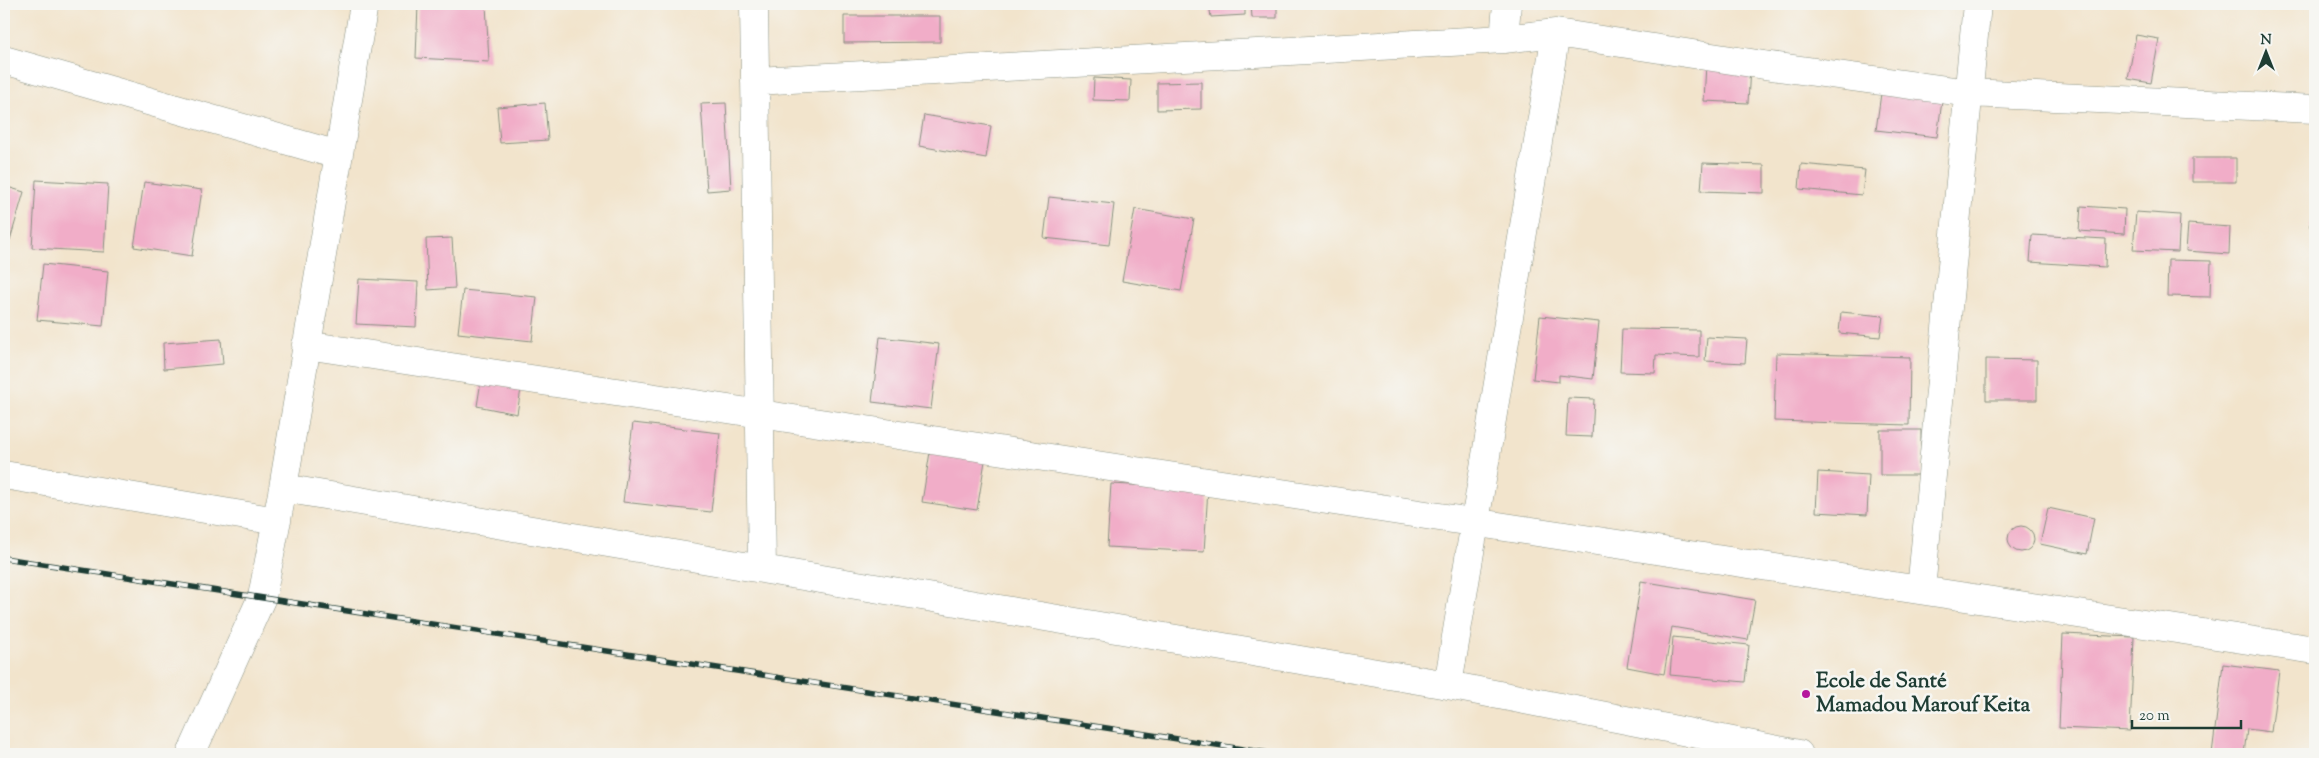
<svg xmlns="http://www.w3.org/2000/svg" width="2319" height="758" viewBox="0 0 2319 758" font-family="'Sorts Mill Goudy',serif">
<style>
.building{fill:#f1adc8}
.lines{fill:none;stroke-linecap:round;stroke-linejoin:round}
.street-casing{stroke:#889080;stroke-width:29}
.street{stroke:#fff;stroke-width:28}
.rail-casing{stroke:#1f3d34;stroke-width:5.5}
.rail{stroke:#f6f6f2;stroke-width:4;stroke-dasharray:11;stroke-linecap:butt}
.poi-dot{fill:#b5179e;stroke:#f6f6f2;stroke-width:2}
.labels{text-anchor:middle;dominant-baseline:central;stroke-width:5;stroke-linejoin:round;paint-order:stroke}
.poi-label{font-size:21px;font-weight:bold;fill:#1f3d34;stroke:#f6f6f2;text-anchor:start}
</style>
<rect width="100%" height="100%" fill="#f6f6f2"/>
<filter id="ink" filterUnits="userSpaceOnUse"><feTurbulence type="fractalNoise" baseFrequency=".02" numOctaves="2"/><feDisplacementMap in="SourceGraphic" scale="10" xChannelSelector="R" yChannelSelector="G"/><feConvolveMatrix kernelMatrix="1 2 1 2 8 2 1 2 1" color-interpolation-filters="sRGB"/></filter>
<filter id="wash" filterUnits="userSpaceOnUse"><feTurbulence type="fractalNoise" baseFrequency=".0096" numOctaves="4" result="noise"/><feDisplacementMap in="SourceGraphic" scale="20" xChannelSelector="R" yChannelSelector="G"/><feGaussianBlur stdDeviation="1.12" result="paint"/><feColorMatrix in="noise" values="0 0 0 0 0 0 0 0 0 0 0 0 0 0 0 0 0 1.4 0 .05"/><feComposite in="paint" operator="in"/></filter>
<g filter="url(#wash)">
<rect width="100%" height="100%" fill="#f2e4cc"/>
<g id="blocks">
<path class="building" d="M418 4H486L489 62 416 58Z
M1209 4H1245V15L1211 17Z
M1251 4H1277V18H1252Z
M844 16H940V42L844 43Z
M2136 35 2159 39 2151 83 2128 79Z
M1706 64 1750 66 1748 103 1704 101Z
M1094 78 1131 80 1130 101 1093 100Z
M1201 82V109L1157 110V83Z
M1882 86 1943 94 1937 137 1876 130Z
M545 103 548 140 500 143 497 107Z
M726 103 731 189 707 191 701 104Z
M924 115 991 126 986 158 919 146Z
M2192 158H2236V182H2192Z
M1703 163 1764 165V193L1701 191Z
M1801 164 1865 170 1862 195 1799 189Z
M36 180 108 184 104 252 32 248Z
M144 182 202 190 192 256 134 247Z
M4 186 24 192 10 240 4 238Z
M1049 197 1114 204 1109 245 1044 238Z
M2314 198H2315V228L2310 227Z
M2081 206 2125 209 2124 234 2079 231Z
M1135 209 1194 219 1181 291 1122 281Z
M2136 212 2180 215 2178 252 2133 250Z
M2188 224 2230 227 2229 254 2186 251Z
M2032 235 2106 239 2105 267 2030 262Z
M452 238 455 288 428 290 426 239Z
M2168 260 2211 261 2210 297 2167 296Z
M43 264 108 271 103 326 37 320Z
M359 279 418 282 416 327 356 324Z
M463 290 537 297 532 341 458 333Z
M1841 312 1883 316 1880 337 1839 333Z
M1540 316 1599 322 1593 379 1559 375V382L1533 379Z
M1622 329 1699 330V357L1656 355 1655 373 1620 372Z
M880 337 939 344 931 409 872 402Z
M1707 337 1747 339 1745 363 1705 361Z
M221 339 223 364 164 369 163 343Z
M1776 353 1910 357 1909 425 1774 421Z
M1986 359 2037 360V400H1986Z
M481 381 521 389 517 414 477 406Z
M1568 398 1594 399 1592 437 1566 436Z
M633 423 720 433 711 512 623 502Z
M1880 430H1921V475H1880Z
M930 452 985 461 977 510 922 502Z
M1818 472 1869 475 1867 515 1816 512Z
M1111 484 1208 489 1204 552 1107 547Z
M2048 508 2094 518 2087 554 2040 544Z
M2008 539a13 13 0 1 1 26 0a13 13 0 1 1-26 0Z
M1641 581 1755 600 1748 640 1672 627 1664 674 1627 667Z
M2063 634 2134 637 2130 731 2059 728Z
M1673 637 1749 645 1745 682 1670 675Z
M2223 664 2279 671 2271 732 2247 729 2244 754H2212Z"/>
</g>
</g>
<g filter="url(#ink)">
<use href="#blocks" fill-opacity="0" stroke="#889080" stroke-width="1"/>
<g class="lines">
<g class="street-casing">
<path id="street" d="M754 4 762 569
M1504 39 1507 4
M4 60 338 155
M755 81 1504 39 1556 33 1764 65 1969 93 2315 109
M306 345 2315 650
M4 475 277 521
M283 488 1448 685 1799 754
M1921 590 1977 4
M1448 685 1556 33
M191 754 262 597 283 488 364 4"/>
</g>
<use href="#street" class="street"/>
<g class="rail-casing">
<path id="rail" d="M4 558 1275 754"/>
</g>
<use href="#rail" class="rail"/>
</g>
</g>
<circle class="poi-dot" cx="1806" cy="694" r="5"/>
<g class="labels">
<g class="poi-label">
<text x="1816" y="682">Ecole de Santé<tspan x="1816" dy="24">Mamadou Marouf Keita</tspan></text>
</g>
</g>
<rect width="2319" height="758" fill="none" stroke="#f6f6f2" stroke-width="20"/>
<g transform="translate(2266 52)" stroke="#f6f6f2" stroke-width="4" paint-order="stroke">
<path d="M0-4L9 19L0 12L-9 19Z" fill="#1f3d34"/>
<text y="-8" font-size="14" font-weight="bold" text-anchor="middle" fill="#1f3d34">N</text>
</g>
<path d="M2132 720v8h109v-8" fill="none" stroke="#1f3d34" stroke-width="2.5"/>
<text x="2139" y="720" font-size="15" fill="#1f3d34" stroke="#f6f6f2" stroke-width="4" paint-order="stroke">20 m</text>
</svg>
